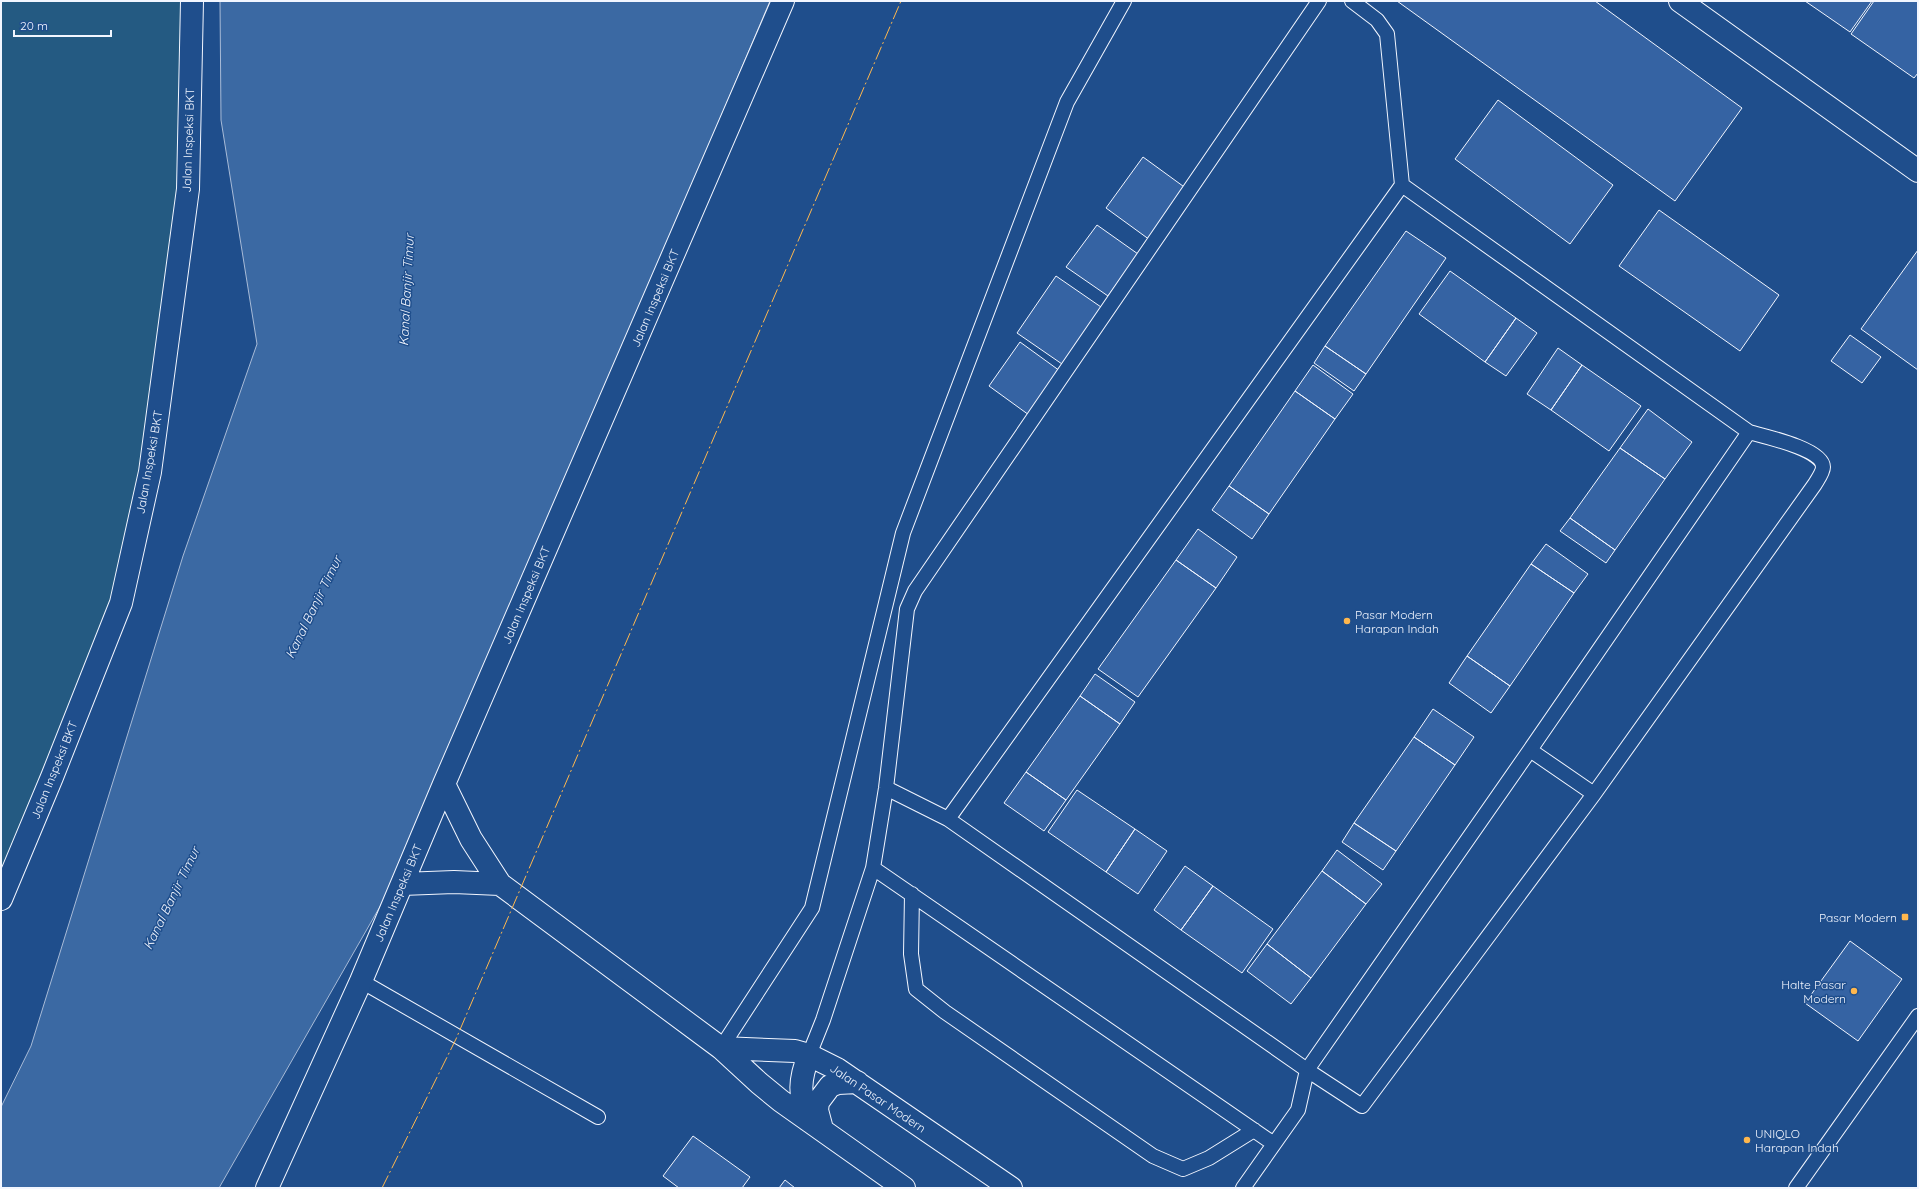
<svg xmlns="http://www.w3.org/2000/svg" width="1919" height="1189" viewBox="0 0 1919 1189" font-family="Quicksand,sans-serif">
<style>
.green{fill:#245a82;stroke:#a8bbd7}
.water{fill:#3b69a3;stroke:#a8bbd7}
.building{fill:#3563a3;stroke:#f2f6ff}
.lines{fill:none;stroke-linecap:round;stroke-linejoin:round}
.lane-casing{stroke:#f2f6ff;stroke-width:16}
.street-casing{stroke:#f2f6ff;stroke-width:24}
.secondary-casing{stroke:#f2f6ff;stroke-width:24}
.lane{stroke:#1f4e8c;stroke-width:14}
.street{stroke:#1f4e8c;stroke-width:22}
.secondary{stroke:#1f4e8c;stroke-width:22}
.power{stroke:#ffb74d;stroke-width:1;stroke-dasharray:14 3 2 3;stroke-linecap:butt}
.poi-dot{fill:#ffb74d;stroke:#1f4e8c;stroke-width:1.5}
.labels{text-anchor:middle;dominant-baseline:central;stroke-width:3;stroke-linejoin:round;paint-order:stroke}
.street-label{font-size:12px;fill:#f2f6ff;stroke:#1f4e8c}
.poi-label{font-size:12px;fill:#f2f6ff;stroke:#1f4e8c;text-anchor:start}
.water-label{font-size:13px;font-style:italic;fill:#f2f6ff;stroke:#1f4e8c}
</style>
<rect width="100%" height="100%" fill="#1f4e8c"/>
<path class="green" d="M1 1H187L188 189 121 603 1 882Z"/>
<path class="water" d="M220 1H770L402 868 219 1188H1V1107L31 1046 183 556 257 344 221 120Z"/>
<path class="building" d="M1397 1H1595L1742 108 1675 201Z
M1805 1H1872L1850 32Z
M1874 1H1918V73L1914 78 1851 34Z
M1498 100 1613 185 1570 244 1455 159Z
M1143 157 1187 189 1150 240 1106 208Z
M1659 210 1779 295 1740 351 1619 266Z
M1097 225 1138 254 1108 296 1066 267Z
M1406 231 1446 258 1366 374 1325 346Z
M1918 250V370L1861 329Z
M1450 271 1516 318 1485 362 1419 314Z
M1056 276 1101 307 1062 364 1017 333Z
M1516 318 1537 333 1506 376 1485 362Z
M1850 335 1881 357 1862 383 1831 361Z
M1020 342 1060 371 1029 415 989 386Z
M1325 346 1366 374 1354 391 1314 363Z
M1558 348 1582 365 1551 410 1527 394Z
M1313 365 1353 394 1335 419 1295 391Z
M1582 365 1641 406 1609 451 1551 410Z
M1295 391 1335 419 1269 514 1229 486Z
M1648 409 1692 442 1665 479 1620 448Z
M1620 448 1665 479 1615 550 1570 518Z
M1229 486 1269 514 1252 539 1212 510Z
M1570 518 1615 550 1606 563 1560 531Z
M1198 529 1237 557 1216 588 1176 560Z
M1546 544 1588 574 1574 593 1531 564Z
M1176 560 1216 588 1138 697 1098 669Z
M1531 564 1574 593 1510 686 1467 656Z
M1467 656 1510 686 1491 713 1449 683Z
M1095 674 1135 702 1120 724 1080 696Z
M1080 696 1120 724 1066 800 1026 772Z
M1433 709 1474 737 1455 765 1414 737Z
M1414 737 1455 765 1396 851 1354 823Z
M1026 772 1066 800 1044 831 1004 803Z
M1077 790 1135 829 1106 872 1048 832Z
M1354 823 1396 851 1383 870 1342 842Z
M1135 829 1167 851 1138 894 1106 872Z
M1337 850 1382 884 1366 904 1322 871Z
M1185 866 1213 886 1181 930 1154 910Z
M1322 871 1366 904 1311 978 1267 944Z
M1213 886 1273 929 1242 973 1181 930Z
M1850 941 1902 979 1858 1041 1805 1003Z
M1267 944 1311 978 1291 1004 1247 971Z
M693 1136 750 1177 742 1188H679L663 1176Z
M785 1180 795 1188H779Z"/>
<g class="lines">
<g class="lane-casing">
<path id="lane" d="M1352 1 1377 20 1387 34 1402 185
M1530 750 1594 794
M886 788 948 819 1307 1070 1362 1106 1594 794 1815 484C1818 479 1823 472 1823 467 1823 449 1763 436 1749 432
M948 819 1402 185 1749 432 1530 750 1307 1070 1298 1110 1243 1188
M873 868 1274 1144
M912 894 911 954 916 989 945 1012 1153 1156 1183 1169 1209 1158 1254 1130
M361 981 598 1117
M721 1048 812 908 903 533 1067 102 1124 1
M809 1055 823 1020 873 868 886 788 907 609 915 591 1319 1
M1796 1188 1918 1016"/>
</g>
<g class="street-casing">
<path id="street" d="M1680 1 1918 171"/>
</g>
<g class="secondary-casing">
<path id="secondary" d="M444 784 471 839 500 884 721 1048 759 1083 781 1101 904 1188
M402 884 454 882 500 884
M1 899 52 777 121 603 150 472 188 189 192 1
M721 1048 795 1051 809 1055 837 1069 1011 1188
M808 1120C799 1094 799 1080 809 1055
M822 1129 817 1110 818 1102 830 1086 838 1083 857 1082
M267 1188 361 981 444 784 783 1"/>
</g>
<use href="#lane" class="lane"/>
<use href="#street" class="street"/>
<use href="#secondary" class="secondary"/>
<path class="power" d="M382 1188 456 1039 901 1"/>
</g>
<g class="poi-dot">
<circle cx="1347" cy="621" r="4"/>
<rect x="1901" y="913" width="8" height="8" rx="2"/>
<circle cx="1854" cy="991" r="4"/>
<circle cx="1747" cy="1140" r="4"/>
</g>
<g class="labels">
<g class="street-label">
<text transform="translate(188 140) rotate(-88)">Jalan Inspeksi BKT</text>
<text transform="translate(655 298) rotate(-67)">Jalan Inspeksi BKT</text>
<text transform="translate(149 462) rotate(-80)">Jalan Inspeksi BKT</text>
<text transform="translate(526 595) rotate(-67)">Jalan Inspeksi BKT</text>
<text transform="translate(54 770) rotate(-68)">Jalan Inspeksi BKT</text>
<text transform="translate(398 893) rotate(-67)">Jalan Inspeksi BKT</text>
<text transform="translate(878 1098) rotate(34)">Jalan Pasar Modern</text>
</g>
<g class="poi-label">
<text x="1355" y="614">Pasar Modern<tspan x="1355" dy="14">Harapan Indah</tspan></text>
<text x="1897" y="917" text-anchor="end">Pasar Modern</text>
<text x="1846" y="984" text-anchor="end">Halte Pasar<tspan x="1846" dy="14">Modern</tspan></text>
<text x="1755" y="1133">UNIQLO<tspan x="1755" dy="14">Harapan Indah</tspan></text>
</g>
<g class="water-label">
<text transform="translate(406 290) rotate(-87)">Kanal Banjir Timur</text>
<text transform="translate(313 607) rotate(-64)">Kanal Banjir Timur</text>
<text transform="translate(171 898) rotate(-64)">Kanal Banjir Timur</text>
</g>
</g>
<rect width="1919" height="1189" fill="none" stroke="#f2f6ff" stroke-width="4"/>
<path d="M14 30v6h97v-6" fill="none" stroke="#f2f6ff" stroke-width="2"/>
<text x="20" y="30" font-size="12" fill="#f2f6ff" stroke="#1f4e8c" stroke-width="3" paint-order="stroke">20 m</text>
</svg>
